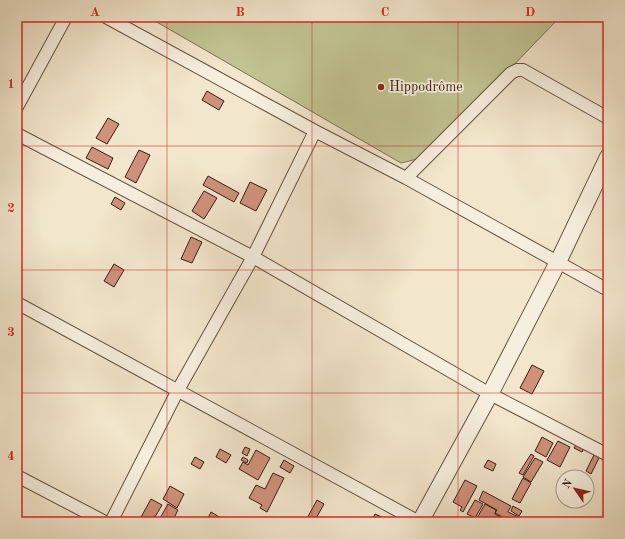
<svg xmlns="http://www.w3.org/2000/svg" width="625" height="539" viewBox="0 0 625 539" font-family="'Old Standard TT',serif">
<style>
.green{fill:#c2c393;stroke:#7c7053}
.building{fill:#d0917c;stroke:#361e13}
.lines{fill:none;stroke-linecap:round;stroke-linejoin:round}
.minor-casing{stroke:#655041;stroke-width:14}
.tertiary-casing{stroke:#655041;stroke-width:18}
.minor{stroke:#f7efde;stroke-width:12}
.tertiary{stroke:#f7efde;stroke-width:16}
.grid{fill:none;stroke:#d62828;stroke-width:1;stroke-opacity:0.55}
.poi-dot{fill:#8f2418;stroke:#f7efde;stroke-width:1.5}
.labels{text-anchor:middle;dominant-baseline:central;stroke-width:3.5;stroke-linejoin:round;paint-order:stroke}
.poi-label{font-size:14px;fill:#361e13;stroke:#f7efde;text-anchor:start}
.neatline{fill:none;stroke:#d62828;stroke-width:1.5}
.grid-label{font-size:13px;text-anchor:middle;font-weight:bold;fill:#d62828}
</style>
<rect width="100%" height="100%" fill="#f2e6cc"/>
<filter id="stains"><feTurbulence type="fractalNoise" baseFrequency=".005" numOctaves="4"/><feColorMatrix values="0 0 0 0 .2 0 0 0 0 .09 0 0 0 0 .02 0 0 0 .5 -.17"/></filter>
<radialGradient id="worn" r=".72"><stop offset=".6" stop-color="#630" stop-opacity="0"/><stop offset="1" stop-color="#630" stop-opacity=".3"/></radialGradient>
<path class="green" d="M148 17H560L425 157 401 163Z"/>
<path class="building" d="M207 91 224 101 219 110 202 100Z
M108 118 119 124 107 144 96 138Z
M92 147 113 158 108 169 86 158Z
M139 150 150 155 136 183 125 177Z
M208 176 239 193 234 202 203 185Z
M250 182 267 190 256 211 240 203Z
M204 191 217 198 204 219 192 211Z
M115 197 125 203 121 210 111 204Z
M191 237 202 242 192 263 181 259Z
M114 264 124 270 114 287 104 281Z
M532 365 544 371 532 394 520 388Z
M542 437 553 443 546 457 535 451Z
M558 441 570 447 560 467 547 460Z
M578 441 586 445 582 452 574 448Z
M245 447 250 449 247 456 242 453Z
M220 449 231 455 226 463 216 457Z
M256 450 270 458 258 480 239 469 243 462 248 465Z
M596 451 601 454 591 474 586 471Z
M531 454 534 456 523 475 519 473Z
M195 457 204 462 200 469 191 464Z
M243 457 248 460 247 463 241 460Z
M535 458 543 462 531 482 523 477Z
M284 460 294 466 290 473 280 467Z
M488 460 496 464 493 471 484 467Z
M273 473 284 478 267 512 260 508 262 505 249 498 256 485 265 489Z
M523 478 531 483 520 503 512 499Z
M465 480 477 486 463 512 460 510 462 507 453 502Z
M170 486 184 494 177 508 163 499Z
M483 491 511 506 508 512 521 518 519 522H512L495 513 497 510 479 500Z
M151 499 162 505 152 522H145L140 519Z
M317 500 324 504 314 522H305Z
M475 500 483 504 475 518 467 514Z
M168 504 178 510 172 522H158Z
M485 504 496 510 495 514 510 522H485L477 518Z
M513 506 522 511 519 516 511 511Z
M211 512 221 518 219 522H206Z
M375 514 384 518 382 522H371Z"/>
<g class="lines">
<g class="minor-casing">
<path id="minor" d="M106 17 315 131 406 178 608 290
M17 107 66 17
M17 134 253 257 490 394 608 455
M406 178 511 73 517 70H523L608 118
M17 303 419 522
M17 476 105 522
M111 522 178 390 253 257 315 131"/>
</g>
<g class="tertiary-casing">
<path id="tertiary" d="M420 522 490 394 558 262 608 157"/>
</g>
<use href="#minor" class="minor"/>
<use href="#tertiary" class="tertiary"/>
</g>
<path class="grid" d="M167 17V522M312 17V522M458 17V522M17 146H608M17 270H608M17 393H608"/>
<circle class="poi-dot" cx="381" cy="87" r="4"/>
<g class="labels">
<g class="poi-label">
<text x="389" y="87">Hippodrôme</text>
</g>
</g>
<rect width="625" height="539" fill="none" stroke="#f2e6cc" stroke-width="44"/>
<g transform="translate(575 489) rotate(304)"><circle r="19" fill="#f7efde" stroke="#aa9b8d"/>
<path d="M0-3L7 15L0 10L-7 15Z" fill="#8f2418"/>
<text y="-6" font-size="11" font-weight="bold" text-anchor="middle" fill="#361e13">N</text>
</g>
<rect x="22" y="22" width="581" height="495" class="neatline"/>
<g class="grid-label">
<text x="95" y="16">A</text>
<text x="240" y="16">B</text>
<text x="385" y="16">C</text>
<text x="530" y="16">D</text>
<text x="11" y="88">1</text>
<text x="11" y="212">2</text>
<text x="11" y="336">3</text>
<text x="11" y="460">4</text>
</g>
<rect width="100%" height="100%" filter="url(#stains)"/>
<rect width="100%" height="100%" fill="url(#worn)"/>
</svg>
